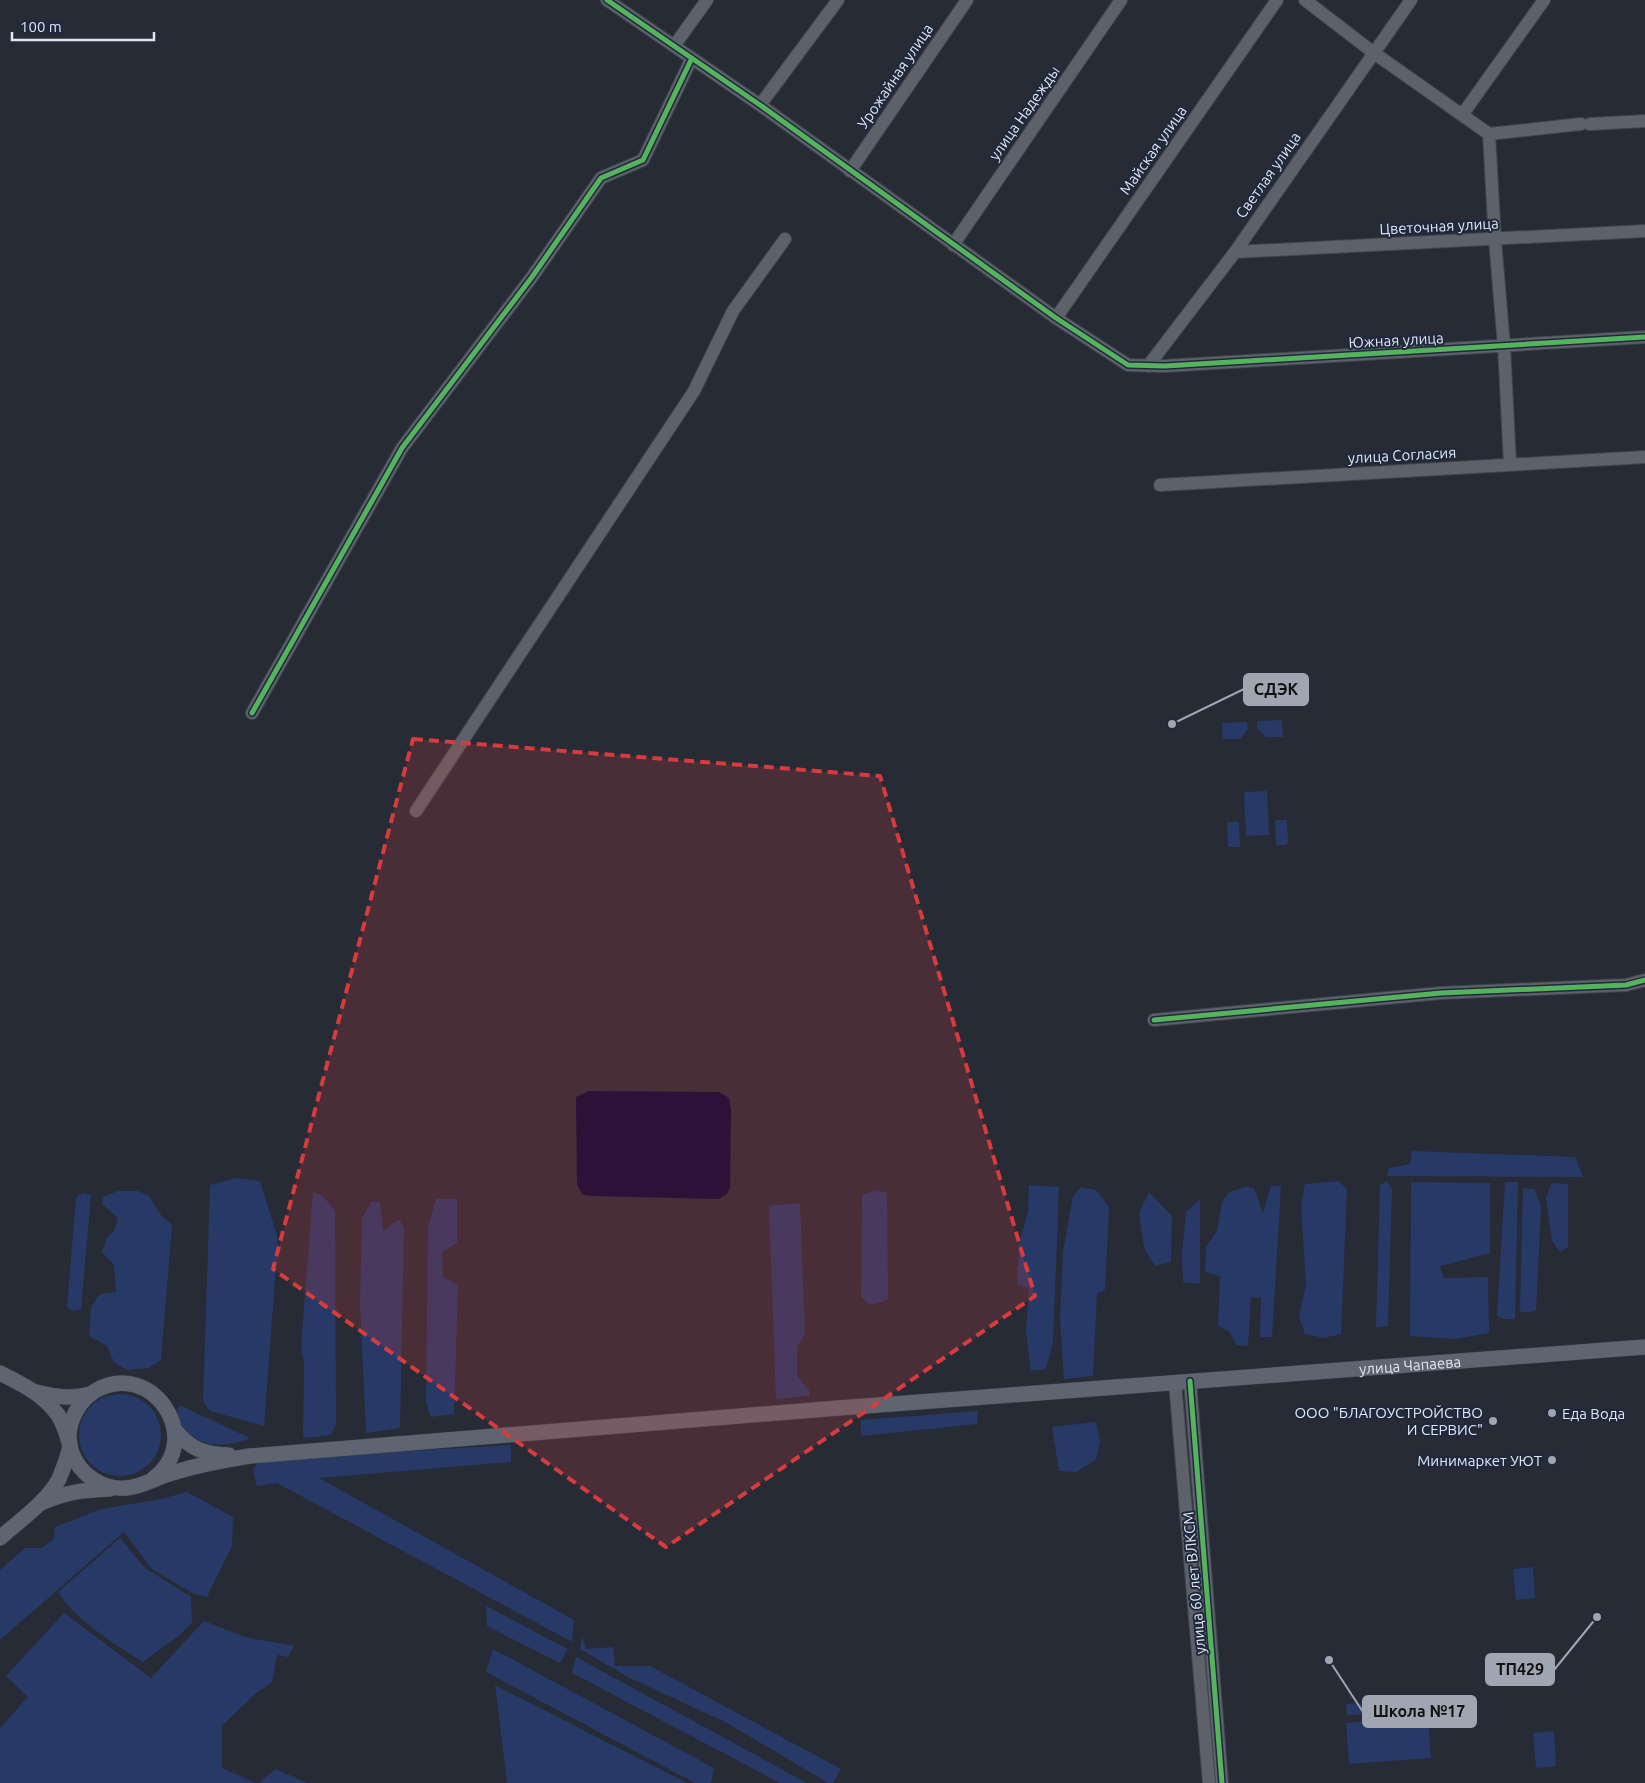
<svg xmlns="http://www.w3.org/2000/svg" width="1645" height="1783" viewBox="0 0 1645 1783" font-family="Ubuntu,sans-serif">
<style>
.green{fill:#273967}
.water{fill:#040737}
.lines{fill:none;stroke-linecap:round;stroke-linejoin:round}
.minor-casing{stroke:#424650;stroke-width:14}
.major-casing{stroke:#424650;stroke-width:16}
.minor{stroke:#5d6169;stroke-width:12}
.major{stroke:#5f6570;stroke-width:15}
.cycleway-casing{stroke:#20293c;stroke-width:8}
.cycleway{stroke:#56b35d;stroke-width:5}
.marked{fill:#d73b3c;fill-opacity:0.2;stroke:#d73b3c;stroke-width:4;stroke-dasharray:10 6;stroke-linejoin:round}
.poi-dot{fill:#9fa5b1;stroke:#20293c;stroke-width:2}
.labels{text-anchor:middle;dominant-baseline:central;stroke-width:4;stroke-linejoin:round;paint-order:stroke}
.street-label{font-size:15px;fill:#e0e6f3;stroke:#20293c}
.poi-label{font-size:15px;fill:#e0e6f3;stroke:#20293c;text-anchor:end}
.leader{fill:none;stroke:#9fa5b1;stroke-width:2}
.callout-dot{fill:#9fa5b1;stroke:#20293c;stroke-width:2}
.callout{fill:#9fa5b1;stroke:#9fa5b1;stroke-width:2}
.callout-label{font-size:16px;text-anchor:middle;font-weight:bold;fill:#111}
</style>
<rect width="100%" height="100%" fill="#262b36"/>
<path class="green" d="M1282 720 1283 737H1266L1257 729V721Z
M1247 722 1248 729 1240 739H1223L1222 723Z
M1267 791 1269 835 1246 836 1244 792Z
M1275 820H1287L1288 843 1286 845H1276Z
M1227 822H1239L1240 847H1230L1228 846Z
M1412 1151 1575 1157 1583 1177 1387 1176 1389 1168 1410 1164Z
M237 1178 260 1181 278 1239 264 1426 210 1411 203 1402 210 1185Z
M1339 1181 1347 1189 1341 1334 1324 1338 1305 1334 1299 1317 1306 1284 1301 1206 1305 1184Z
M1387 1181 1392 1189 1388 1326 1376 1327 1380 1185Z
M1411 1182 1490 1183V1253L1440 1266 1444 1278 1488 1277 1489 1333 1455 1339 1410 1336Z
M1505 1182H1518L1515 1319H1503L1497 1315Z
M1552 1183 1568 1184V1247L1560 1252 1552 1241 1546 1197Z
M1029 1185 1059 1187 1053 1342 1046 1369 1031 1371 1026 1331 1029 1288 1017 1285 1019 1243 1028 1212Z
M1271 1186H1281L1272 1337H1260L1261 1298 1251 1297 1248 1346 1236 1345 1230 1332 1218 1326 1220 1277 1205 1271 1206 1247 1217 1231 1222 1202 1228 1193 1244 1187 1254 1188 1263 1213Z
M1081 1187 1096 1190 1109 1207 1105 1290 1097 1293 1093 1376 1064 1379 1060 1320 1063 1253 1073 1196Z
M1523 1188 1534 1189 1541 1207 1536 1310 1528 1313 1520 1311Z
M877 1190 887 1193 888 1300 870 1305 861 1297 862 1195Z
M118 1191H138L149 1196 161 1215 172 1225 161 1360 149 1368 127 1370 114 1362 107 1346 89 1336 91 1307 100 1294 116 1292 114 1265 102 1252 107 1237 114 1231 118 1218 102 1204 103 1197Z
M313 1192 323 1196 335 1211 336 1424 331 1435 303 1438 304 1364 301 1346Z
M1149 1192 1172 1216 1171 1262 1155 1266 1144 1248 1139 1213Z
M82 1193 91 1195 81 1309 73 1311 67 1307 76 1198Z
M436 1199H457V1243L442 1252 443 1277 458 1285 454 1414 431 1417 426 1403 428 1227Z
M1200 1199V1284L1183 1282 1182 1252 1186 1212Z
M371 1202H380L383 1231 399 1219 404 1228 400 1428 366 1433 360 1303 362 1218Z
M800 1203 805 1333 797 1347V1376L809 1390V1396L776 1399 769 1206Z
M79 1435a41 41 0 1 1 82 0a41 41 0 1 1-82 0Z
M179 1405 248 1437 249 1439C239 1443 220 1446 210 1444 193 1441 172 1423 179 1405Z
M978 1411 977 1424 861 1436V1420Z
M1096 1422 1100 1442 1096 1460 1076 1472 1059 1471 1052 1427Z
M511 1445V1462L319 1478 574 1620 572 1642 277 1483 257 1486 253 1470 260 1460Z
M187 1492 233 1517 232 1546 207 1597 194 1594 152 1569 124 1532 0 1640V1570L25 1548H42L54 1539 55 1527 101 1509 161 1499Z
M120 1538 145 1568 191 1597 192 1622 181 1634 143 1662C117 1646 73 1618 58 1592Z
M1533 1567 1535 1598 1516 1600 1513 1569Z
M486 1606 568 1649 560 1663 487 1626Z
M64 1613 151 1678 204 1621 245 1637 294 1646 288 1657 277 1655 272 1682 255 1694 222 1726V1768L256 1783H0V1728L28 1697 6 1676Z
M582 1636 586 1649 613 1647 615 1666H650L841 1769 833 1783H828L727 1723 628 1677 580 1649Z
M493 1649 714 1768 711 1783H695L486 1672Z
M576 1657 807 1783H780L572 1673Z
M495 1685 687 1783H507Z
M1371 1703 1372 1714 1347 1715 1346 1704Z
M1428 1717 1431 1758 1349 1764 1346 1723Z
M1554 1731 1556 1766 1536 1768 1533 1733Z
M276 1769 307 1783H259Z"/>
<path class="water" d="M589 1091 719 1092 729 1098 731 1109 730 1187 727 1194 719 1199 590 1196 582 1194 577 1184 576 1097Z"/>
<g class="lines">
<g class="minor-casing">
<path id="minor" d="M607 0 760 105 1056 318 1128 365 1165 366 1645 337
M1305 0 1374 53 1489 134 1581 124
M674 46 707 0
M760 105 838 0
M1462 115 1544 0
M1590 124 1645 121
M1489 134 1495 240 1504 346 1510 464
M850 171 967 0
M953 245 1121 0
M1235 252 1645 231
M1056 318 1277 0
M1148 366 1235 252 1411 0
M1160 485 1645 457
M252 713 402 448 532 277 601 178 643 160 692 58
M416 811 694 391 733 311 785 239
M1154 1020 1441 993 1626 985 1645 980
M1190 1381 1222 1783
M1175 1382 1209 1783"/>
</g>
<g class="major-casing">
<g id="major">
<path id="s1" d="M0 1373C22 1384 43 1394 58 1415 66 1427 68 1440 72 1453 80 1475 103 1490 126 1488 142 1487 157 1477 172 1473 198 1465 224 1460 250 1456L826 1409 1645 1347"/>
<path d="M36 1392C57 1397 70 1399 91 1394"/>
<path d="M174 1429C191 1450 204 1454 229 1455"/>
<path d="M41 1503C67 1492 82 1490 110 1489"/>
<path d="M0 1538C20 1520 46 1503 59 1479 63 1469 68 1457 70 1446 70 1443 69 1439 69 1435 70 1418 80 1400 95 1391 151 1358 206 1438 154 1478"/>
</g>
</g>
<use href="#minor" class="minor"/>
<use href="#major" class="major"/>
<g class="cycleway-casing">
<path id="cycleway" d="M607 0 760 105 1056 318 1128 365 1165 366 1645 337
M252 713 402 448 532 277 601 178 643 160 692 58
M1154 1020 1441 993 1626 985 1645 980
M1190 1381 1222 1783"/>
</g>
<use href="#cycleway" class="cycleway"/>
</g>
<path class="marked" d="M413 739 880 776 1035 1296 666 1547 273 1269Z"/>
<g class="poi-dot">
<circle cx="1552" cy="1413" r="5"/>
<circle cx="1493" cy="1421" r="5"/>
<circle cx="1552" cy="1460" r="5"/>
</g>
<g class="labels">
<g class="street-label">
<text transform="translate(895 76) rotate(-56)">Урожайная улица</text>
<text transform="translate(1024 113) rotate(-55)">улица Надежды</text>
<text transform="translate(1153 150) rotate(-55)">Майская улица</text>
<text transform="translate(1268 175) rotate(-55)">Светлая улица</text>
<text transform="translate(1439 226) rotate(-3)">Цветочная улица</text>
<text transform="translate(1396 340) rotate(-3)">Южная улица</text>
<text transform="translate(1402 455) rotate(-3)">улица Согласия</text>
<text stroke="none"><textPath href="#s1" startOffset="1474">улица Чапаева</textPath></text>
<text transform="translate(1194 1583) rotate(-95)">улица 60 лет ВЛКСМ</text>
</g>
<g class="poi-label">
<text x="1483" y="1412">ООО "БЛАГОУСТРОЙСТВО<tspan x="1483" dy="17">И СЕРВИС"</tspan></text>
<text x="1562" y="1413" text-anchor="start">Еда Вода</text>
<text x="1542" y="1460">Минимаркет УЮТ</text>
</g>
</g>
<path class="leader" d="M1172 724L1244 689M1597 1617L1554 1670M1329 1660L1363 1712"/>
<g class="callout-dot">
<circle cx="1172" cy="724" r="5"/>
<circle cx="1597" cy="1617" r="5"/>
<circle cx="1329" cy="1660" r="5"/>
</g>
<g class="callout">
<rect x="1244" y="674" width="64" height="31" rx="5"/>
<rect x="1486" y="1654" width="68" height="31" rx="5"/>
<rect x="1363" y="1696" width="113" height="31" rx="5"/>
</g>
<g class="callout-label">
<text x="1276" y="695">СДЭК</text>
<text x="1520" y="1675">ТП429</text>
<text x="1419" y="1717">Школа №17</text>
</g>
<path d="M12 32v8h142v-8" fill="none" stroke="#e0e6f3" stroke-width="2.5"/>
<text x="20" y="32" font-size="15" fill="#e0e6f3" stroke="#20293c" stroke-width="4" paint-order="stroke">100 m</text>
</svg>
